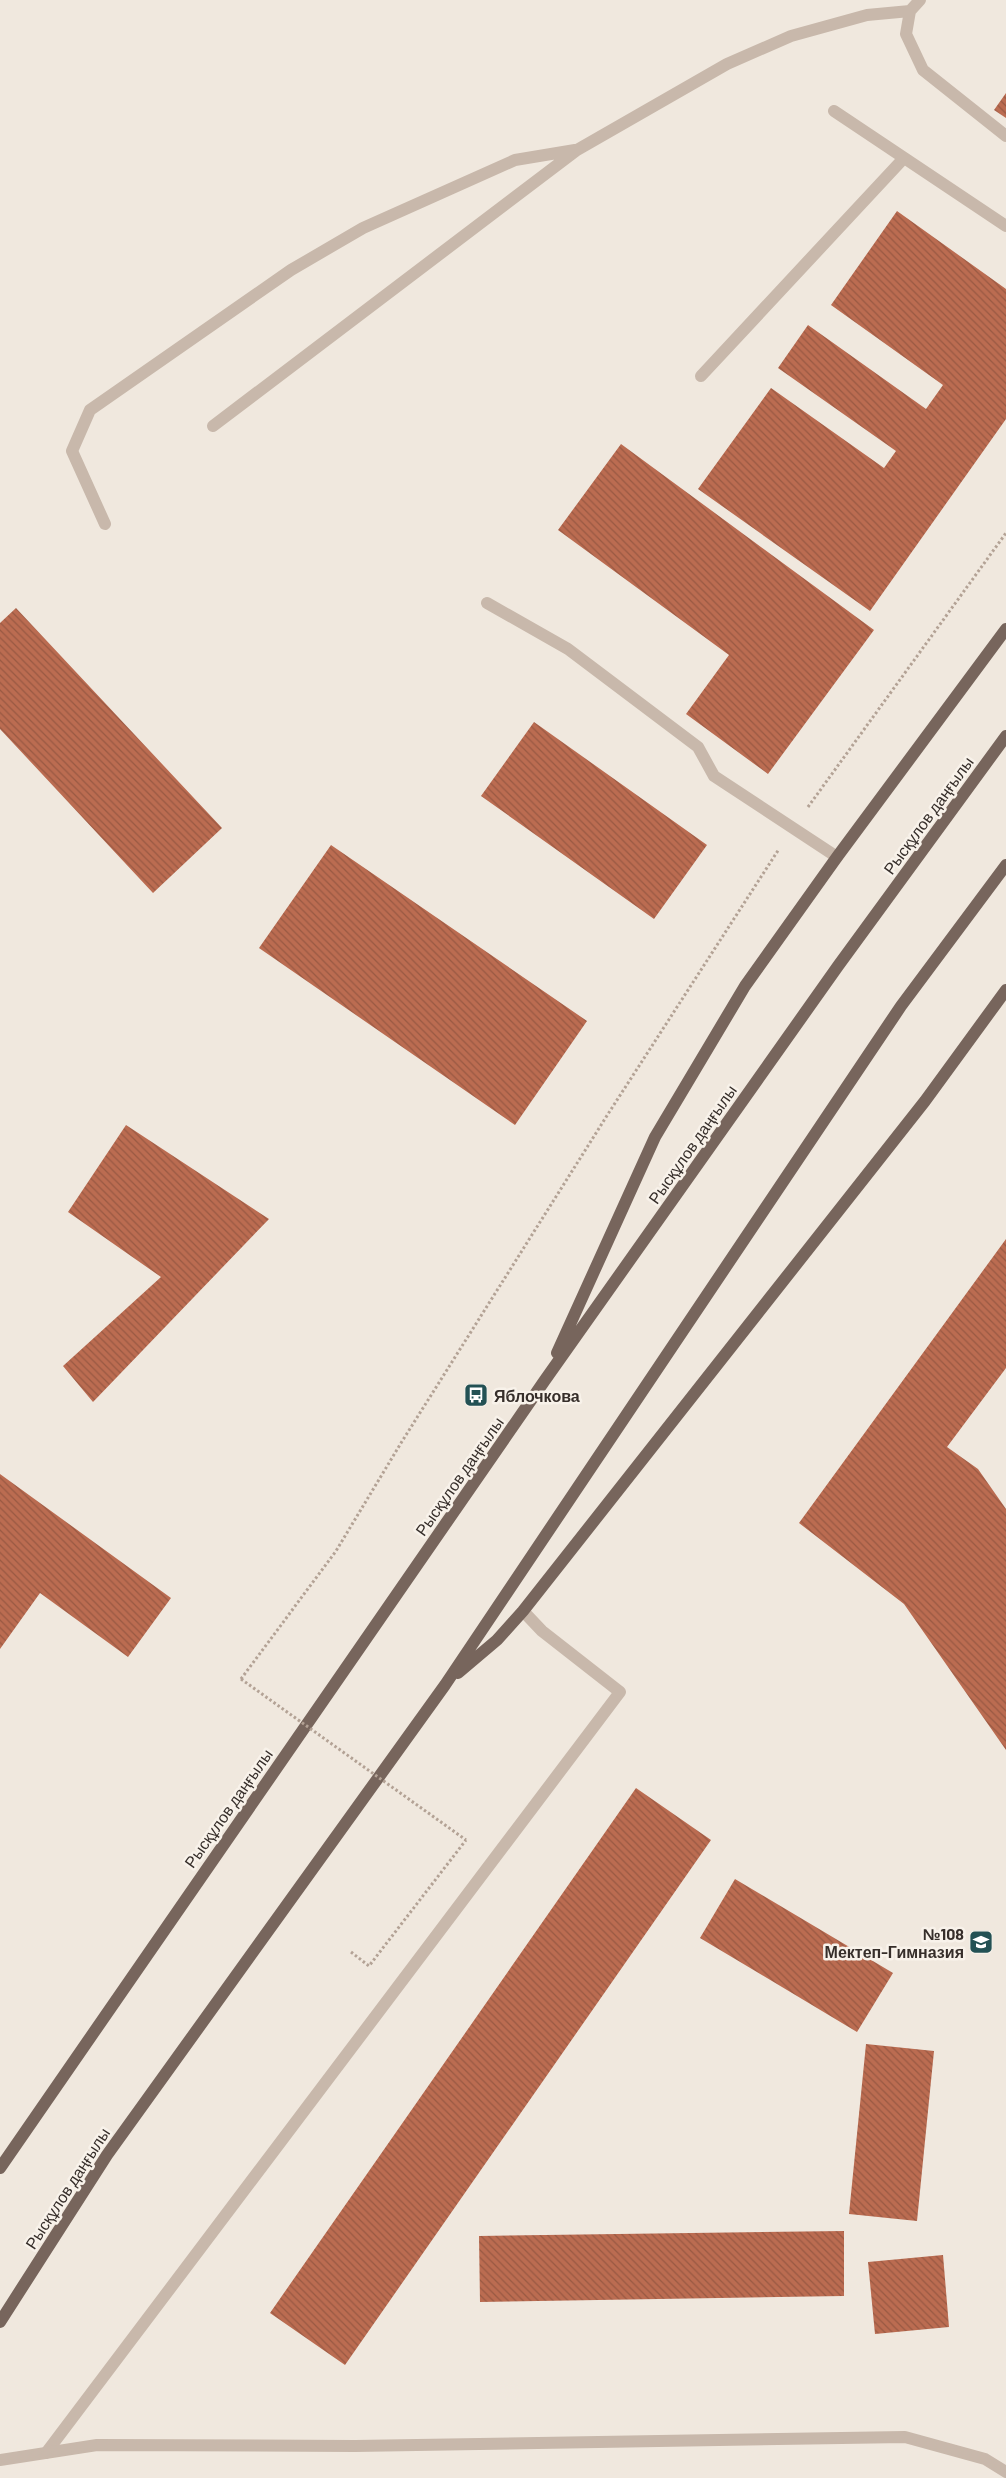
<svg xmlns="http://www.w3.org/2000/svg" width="1006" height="2478" viewBox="0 0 1006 2478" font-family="Barlow,sans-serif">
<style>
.building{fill:url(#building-back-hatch)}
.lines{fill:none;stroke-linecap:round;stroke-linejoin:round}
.path{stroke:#b3a295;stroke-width:3;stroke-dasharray:2.5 2.5;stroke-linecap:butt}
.service{stroke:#c8b8ab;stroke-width:12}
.minor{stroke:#c8b8ab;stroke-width:12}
.primary{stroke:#77655c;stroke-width:12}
.path-bridge{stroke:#b3a295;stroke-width:3;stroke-dasharray:2.5 2.5;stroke-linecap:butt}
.labels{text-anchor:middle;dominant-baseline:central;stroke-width:5;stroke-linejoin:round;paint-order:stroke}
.street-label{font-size:16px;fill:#362e2a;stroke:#f8f2ea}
.poi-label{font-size:16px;font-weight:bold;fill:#362e2a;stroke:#f8f2ea;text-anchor:start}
</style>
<defs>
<pattern id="building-back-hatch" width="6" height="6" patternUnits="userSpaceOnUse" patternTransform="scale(1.25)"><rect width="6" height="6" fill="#bb6c51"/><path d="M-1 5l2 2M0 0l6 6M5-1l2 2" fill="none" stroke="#995943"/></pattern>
</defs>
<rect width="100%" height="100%" fill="#f0e8de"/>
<path class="building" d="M1006 93V118L994 110Z
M897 211 1006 289V419L870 611 698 489 771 388 884 468 896 451 778 368 808 325 926 409 943 385 831 305Z
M621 444 874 630 768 774 686 714 729 655 558 530Z
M16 608 222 828 153 893 0 729V623Z
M534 722 707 845 654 919 481 796Z
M331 845 587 1021 515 1125 259 948Z
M126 1125 269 1219 93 1402 63 1366 161 1277 68 1212Z
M1006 1239V1368L947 1447 978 1469 1006 1509V1750L904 1604 799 1523Z
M0 1474 171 1598 128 1657 40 1593 0 1649Z
M636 1788 711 1840 345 2365 270 2313Z
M735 1879 893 1973 857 2032 700 1938Z
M866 2044 934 2051 917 2221 849 2214Z
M844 2231V2296L480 2302 479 2236Z
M943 2255 949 2327 875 2334 868 2262Z"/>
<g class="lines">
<path class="path" d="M808 807 1006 533
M241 1679 336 1551 401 1443 608 1114 779 849
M351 1952 369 1966 466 1840"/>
<path class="service" d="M920 0 910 11 906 34 923 70 1006 136
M834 111 1006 226
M701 376 904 158
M213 426 577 150 727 64 791 36 867 15 910 11
M105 524 72 451 90 410 291 270 363 228 515 160 575 150
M487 603 568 649 698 747 714 776 837 857
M46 2453 620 1692 542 1631 523 1611"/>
<path class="minor" d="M0 2460 97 2445 355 2446 905 2437 985 2459 1006 2472"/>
<path class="primary" d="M557 1353 655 1137 745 986 837 857 1006 629
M458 1673 497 1640 523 1611 925 1101 1006 990
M0 2168 545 1380 838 966 1006 736
M0 2322 107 2155 445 1685 901 1006 1006 865"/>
<path class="path-bridge" d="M241 1679 466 1840"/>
</g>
<defs>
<g id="bus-square" transform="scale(1.25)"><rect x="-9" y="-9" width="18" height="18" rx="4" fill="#235154" stroke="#f8f2ea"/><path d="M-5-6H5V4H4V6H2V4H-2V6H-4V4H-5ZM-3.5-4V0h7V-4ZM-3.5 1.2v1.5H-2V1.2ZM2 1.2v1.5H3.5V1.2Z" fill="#fff"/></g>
<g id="school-square" transform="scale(1.25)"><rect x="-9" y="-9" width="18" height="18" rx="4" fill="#235154" stroke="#f8f2ea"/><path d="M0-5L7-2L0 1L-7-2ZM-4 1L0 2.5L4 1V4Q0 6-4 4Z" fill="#fff"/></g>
</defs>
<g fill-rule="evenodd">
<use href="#bus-square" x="476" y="1395"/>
<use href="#school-square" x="981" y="1942"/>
</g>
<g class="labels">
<g class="street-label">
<text transform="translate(928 815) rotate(-54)">Рысқұлов даңғылы</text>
<text transform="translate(692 1144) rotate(-55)">Рысқұлов даңғылы</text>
<text transform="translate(459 1476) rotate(-55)">Рысқұлов даңғылы</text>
<text transform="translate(228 1808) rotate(-55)">Рысқұлов даңғылы</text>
<text transform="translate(67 2188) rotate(-57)">Рысқұлов даңғылы</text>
</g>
<g class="poi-label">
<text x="494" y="1395">Яблочкова</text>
<text x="964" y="1933" text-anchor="end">№108<tspan x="964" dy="18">Мектеп-Гимназия</tspan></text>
</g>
</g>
</svg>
